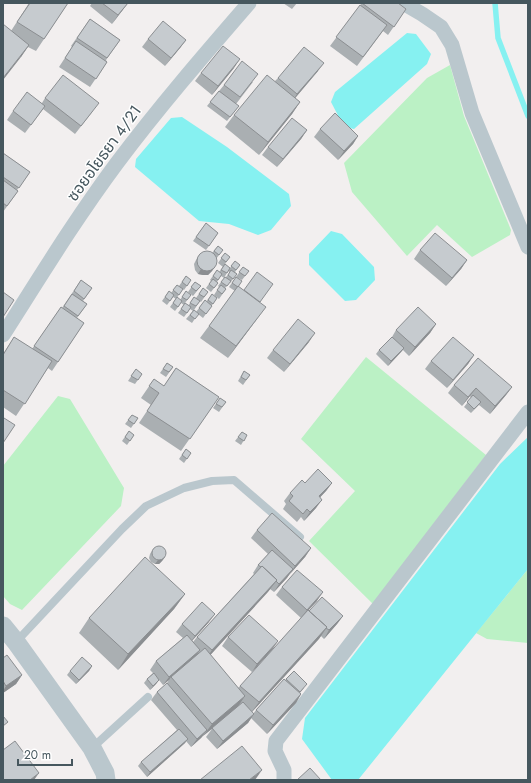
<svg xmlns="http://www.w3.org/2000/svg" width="531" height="783" viewBox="0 0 531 783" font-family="Jost,'Noto Sans Thai',sans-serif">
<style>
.green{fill:#bbf1c5}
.water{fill:#86f1f1}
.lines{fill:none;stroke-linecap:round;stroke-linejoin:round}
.stream{stroke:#86f1f1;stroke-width:5.5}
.service{stroke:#bac7cd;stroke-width:8}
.minor{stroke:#bac7cd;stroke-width:15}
.tertiary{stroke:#bac7cd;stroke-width:19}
.wall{fill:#aaafb2}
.shaded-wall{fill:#8b8e91}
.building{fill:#c6cbcf;stroke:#8b8e91}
.labels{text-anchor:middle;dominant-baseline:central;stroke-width:3;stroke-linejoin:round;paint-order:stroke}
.street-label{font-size:16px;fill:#46575e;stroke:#fff}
</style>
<rect width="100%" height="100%" fill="#f2efef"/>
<path class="green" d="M450 65 464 116 511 230 510 235 472 257 437 225 407 256 352 192 344 163 427 78Z
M366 357 486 455 373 604 309 541 355 491 301 439Z
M58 396 70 399 124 488 121 506 22 610 10 604 3 596V466Z
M528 569V643L487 639 476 633Z"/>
<path class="water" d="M407 33 416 34 431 54 427 64 354 129 344 127 331 102 335 92Z
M182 117 227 147 289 194 291 206 271 230 258 235 229 224 199 221 135 167 136 159 171 118Z
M331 231 342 234 374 267 375 280 356 300 345 301 309 265V254Z
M528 437V569L358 780H332L302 739 305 718 500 464Z"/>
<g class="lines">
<path class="stream" d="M495 3 498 38 528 116"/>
<path class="service" d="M16 642 122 529 146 506 184 488 212 481 234 480 300 537
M92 748 148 697"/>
<path class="minor" d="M403 3 422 14 441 27 452 45 472 113 528 247
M3 335C40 277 76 218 117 163 159 107 204 55 249 3
M284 780V770L275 751 276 741 528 412"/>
<path class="tertiary" d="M3 626 16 642 92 748 105 773 106 780"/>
</g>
<path class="wall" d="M29 3H68L36 51 28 47 21 57 11 31Z
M92 3H128L112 24 90 6Z
M283 3H297L292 9Z
M362 3 406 9 388 35 383 31 357 66 330 46Z
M90 19 120 40 106 60 107 62 90 87 59 67 72 47 71 46Z
M148 39 186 40 180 48 165 66 142 47Z
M234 68 212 95 195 81 201 73Z
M318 71 295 98 300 102 292 114 259 155 225 127 234 115 275 81 278 78Z
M253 82 236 104 239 106 227 121 207 106 224 85Z
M45 98 93 111 75 134 43 109 25 133 7 120 13 111 42 103Z
M320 129 358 136 353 144 338 160 314 137Z
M307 130 301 139 277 167 262 155 268 147Z
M3 153 30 172 17 190 18 191 3 212Z
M206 223 218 233 206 250 193 241Z
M218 246 223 250 216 259 212 271 208 275H203L198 274 195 270 194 264 196 260 199 255 212 253Z
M420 250 467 260 461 269 446 286 414 259Z
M225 253 230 257 225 264 230 268 235 261 240 265 235 272 237 274 230 283H229L228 285 225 288 226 289 219 299 214 295 219 287 218 286 221 282 226 277 230 272 228 271 224 278 221 276 217 282 218 283 211 292 206 288 211 281 210 280 217 270 219 272 223 267 218 263Z
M243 267 249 271 242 280 236 277Z
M186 276 191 280 184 290 179 286Z
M236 277 238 286 260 302 257 319 228 358 200 338 235 291 229 287Z
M81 280 92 288 83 301 87 304 77 318 84 323 52 371 48 368 16 416 3 407V354L14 337 32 349 61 307 62 308Z
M195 282 201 286 193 296 188 292Z
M177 285 183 289 176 299 173 297 167 305 162 301 169 291 171 293Z
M203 288 208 292 201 302 196 298Z
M186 291 191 295 185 303 188 306 194 297 200 301 194 310 196 312 205 300 206 302 212 294 217 298 203 318 198 314 192 323 186 319 193 311 190 309 184 317 178 313 184 305 181 303 175 311 170 307 177 297 180 300Z
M436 324 430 333 409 356 403 350 388 366 376 354 379 350 392 337 396 330Z
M309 342 284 372 267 358 273 350Z
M474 355 468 364 447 388 425 369 431 361Z
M167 363 173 367 166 377 160 373Z
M176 368 219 397 181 451 139 423 151 405 141 398 154 379 164 386Z
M136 369 142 374 135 384 128 381Z
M244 371 250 375 243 385 238 381Z
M454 385 512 387 506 395 490 414 479 405 471 413 464 407 471 398 470 396 462 406 448 393Z
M220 398 226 402 219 412 213 408Z
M132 415 138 418 131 428 125 424Z
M129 431 134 435 127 445 122 441Z
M242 432 247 435 241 445 235 441Z
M186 449 191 453 184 463 179 459Z
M305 483H332L326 491 320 497 316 508 304 521 301 517 297 522 283 509 286 504 284 501 290 493Z
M257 530 311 548 305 557 274 592 270 589 210 655 238 688 240 686 343 616 337 624 324 639 321 636 252 712 253 714 256 710 294 671 304 688 300 693 301 694 296 703 267 734 251 718 248 723 217 749 206 737 212 729 203 736 201 738 191 747 186 741 185 743 147 777 138 766 141 762 177 730 151 700 157 692 167 683 169 680 163 685 159 680 156 684 150 690 144 683 147 679 153 673 150 670 156 661 183 638 176 632 182 624 209 622 192 641 193 642 197 637 254 574 253 573 258 565 268 554 251 538Z
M153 549 165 557 162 561 159 564H155L151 562 149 558 150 554Z
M282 587 317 601 301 618 276 595Z
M185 594 174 609 118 670 79 633 89 618Z
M228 637 272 650 252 672 222 646Z
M3 658 22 675 16 684 3 693Z
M92 666 89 671 76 684 67 675 70 671Z"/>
<path class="shaded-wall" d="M128 3 112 24 118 15Z
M186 40 180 48 165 66 171 58Z
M29 45 21 57 3 80V78Z
M240 59 234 68 212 95 218 86Z
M324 63 318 71 291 103 297 94Z
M300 102 292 114 259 155 268 142Z
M307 130 301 139 277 167 283 159Z
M358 136 353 144 338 160 344 151Z
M467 260 461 269 446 286 452 278Z
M215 267 212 271 208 275H203L198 274 201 269Z
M266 307 257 319 228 358 236 346Z
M436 324 430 333 409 356 415 347Z
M315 333 309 342 284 372 290 364Z
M404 348 401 352 388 366 391 361Z
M474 355 468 364 447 388 453 380Z
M512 387 506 395 490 414 495 406Z
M476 388 470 396 462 406 468 397Z
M332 483 326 491 313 505 319 496Z
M322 500 316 508 304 521 310 512Z
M311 548 305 557 290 574 295 566Z
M165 557 162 561 159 564H155L158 560Z
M293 569 287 578 274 592 279 584Z
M277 580 268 592 204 662 212 650Z
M323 592 317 601 301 618 307 610Z
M185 594 174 609 118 670 128 654Z
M215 614 209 622 189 644 195 636Z
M343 616 337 624 324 639 329 630Z
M327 627 319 639 250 714 259 702Z
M278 641 272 650 252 672 257 664Z
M200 650 194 659 171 677 169 680 163 685 169 677Z
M92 666 89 671 76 684 79 680Z
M22 675 16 684 3 693V691L6 686Z
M159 680 156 684 150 690 153 686Z
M301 694 296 703 267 734 273 725Z
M245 696 237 708 203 736 212 724Z
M254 714 248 723 217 749 223 741Z
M207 730 201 738 191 747 197 739Z
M188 739 185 743 147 777 150 772Z
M262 770 255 780H249Z
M39 773 34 780H30Z"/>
<path class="building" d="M30 3H68L44 39 17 22Z
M102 3H128L118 15Z
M362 3H398L406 9 394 27Z
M360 5 387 25 363 57 336 37Z
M90 19 120 40 107 58 77 38Z
M163 21 186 40 171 58 148 39Z
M3 24 29 45 3 78Z
M76 41 107 62 96 79 65 58Z
M223 46 240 59 218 86 201 73Z
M304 47 324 63 297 94 278 78Z
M242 61 258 74 240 97 224 85Z
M63 75 99 103 81 126 45 98Z
M267 75 300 102 268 142 234 115Z
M219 91 239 106 230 117 210 102Z
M27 92 45 106 31 125 13 111Z
M335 113 358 136 344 151 320 129Z
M292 118 307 130 283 159 268 147Z
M3 153 30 172 19 188 3 177Z
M3 180 18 191 7 206 3 203Z
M206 223 218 233 209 246 196 237Z
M435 233 467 260 452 278 420 250Z
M218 246 223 250 219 255 214 251Z
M197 261a10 10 0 1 1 20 0a10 10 0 1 1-20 0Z
M225 253 230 257 226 262 221 258Z
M235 261 240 265 236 270 231 266Z
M225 264 230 268 227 273 221 270Z
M243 267 249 271 245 276 239 272Z
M217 270 222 274 218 280 213 276Z
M231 270 237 274 233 279 228 275Z
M257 272 273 284 260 302 244 290Z
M186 276 191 280 187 286 182 282Z
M225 277 231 281 227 286 221 282Z
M236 277 242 281 238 287 232 283Z
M213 279 218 283 214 288 209 284Z
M81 280 92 288 84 299 74 291Z
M195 282 201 286 196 291 191 287Z
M177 285 183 289 179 295 173 290Z
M221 285 226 289 222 294 217 290Z
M238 286 266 307 236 346 209 326Z
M203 288 208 292 204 297 199 294Z
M169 291 174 295 170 301 165 297Z
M186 291 191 295 187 300 182 297Z
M3 292 14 300 3 317Z
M72 294 87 304 78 316 64 306Z
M212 294 217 298 213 304 208 300Z
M177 297 182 301 178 307 173 303Z
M194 297 200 301 196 306 190 303Z
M205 300 212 306 206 314 199 308Z
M185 303 191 307 187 313 181 309Z
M61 307 84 323 58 362 34 346Z
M418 307 436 324 415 347 396 330Z
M194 310 199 314 195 319 190 315Z
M298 319 315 333 290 364 273 350Z
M14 337 52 361 25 404 3 390V355Z
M392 337 404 348 391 361 379 350Z
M453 337 474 355 453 380 431 361Z
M478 358 512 387 495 406 476 388 468 397 454 385Z
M167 363 173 367 169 372 163 369Z
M176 368 219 397 190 439 147 411 159 393 149 386 154 379 164 386Z
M136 369 142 374 138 380 131 376Z
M244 371 250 375 246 380 241 377Z
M473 395 481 402 474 409 467 402Z
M220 398 226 402 222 407 216 404Z
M132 415 138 418 134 424 128 420Z
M4 418 15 425 3 443V420Z
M129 431 134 435 130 441 125 437Z
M242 432 247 435 244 441 238 437Z
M186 449 191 453 187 459 182 455Z
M318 469 332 483 319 496 322 500 310 512 307 509 303 514 289 501 293 496 290 493 302 480 305 483Z
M272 513 311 548 295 566 257 530Z
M152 553a7 7 0 1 1 14 0a7 7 0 1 1-14 0Z
M272 550 293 569 279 584 276 581 277 580 262 566 261 567 258 565Z
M145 557 185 594 128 654 89 618Z
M262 566 277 580 212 650 197 637Z
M297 570 323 592 307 610 282 587Z
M322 597 343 616 329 630 326 628 327 627 309 611Z
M202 602 215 614 195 636 182 624Z
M308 610 327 627 259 702 240 686Z
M249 615 278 641 257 664 228 637Z
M187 635 200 650 169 677 156 661Z
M205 648 245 696 212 724 171 677Z
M7 655 22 675 6 686 3 681V658Z
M82 657 92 666 79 680 70 671Z
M294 671 307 684 300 692 286 679Z
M154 673 159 680 153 686 147 679Z
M284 679 301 694 273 725 256 710Z
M167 683 207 730 197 739 157 692Z
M243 702 254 714 223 741 212 728Z
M3 716 8 722 3 726Z
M179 729 188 739 150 772 141 762Z
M15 741 39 773 30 780H3V750Z
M242 746 262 770 249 780H200Z
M310 768 321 780H297Z"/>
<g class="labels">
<g class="street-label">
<text transform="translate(104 153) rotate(-54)">ซอยอโยธยา 4/21</text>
</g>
</g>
<rect width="531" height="783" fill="none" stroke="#46575e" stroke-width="8"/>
<path d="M18 759v6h54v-6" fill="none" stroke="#46575e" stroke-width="2"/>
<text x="24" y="759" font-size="12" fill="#46575e" stroke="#ffffff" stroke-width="3" paint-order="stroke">20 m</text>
</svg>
